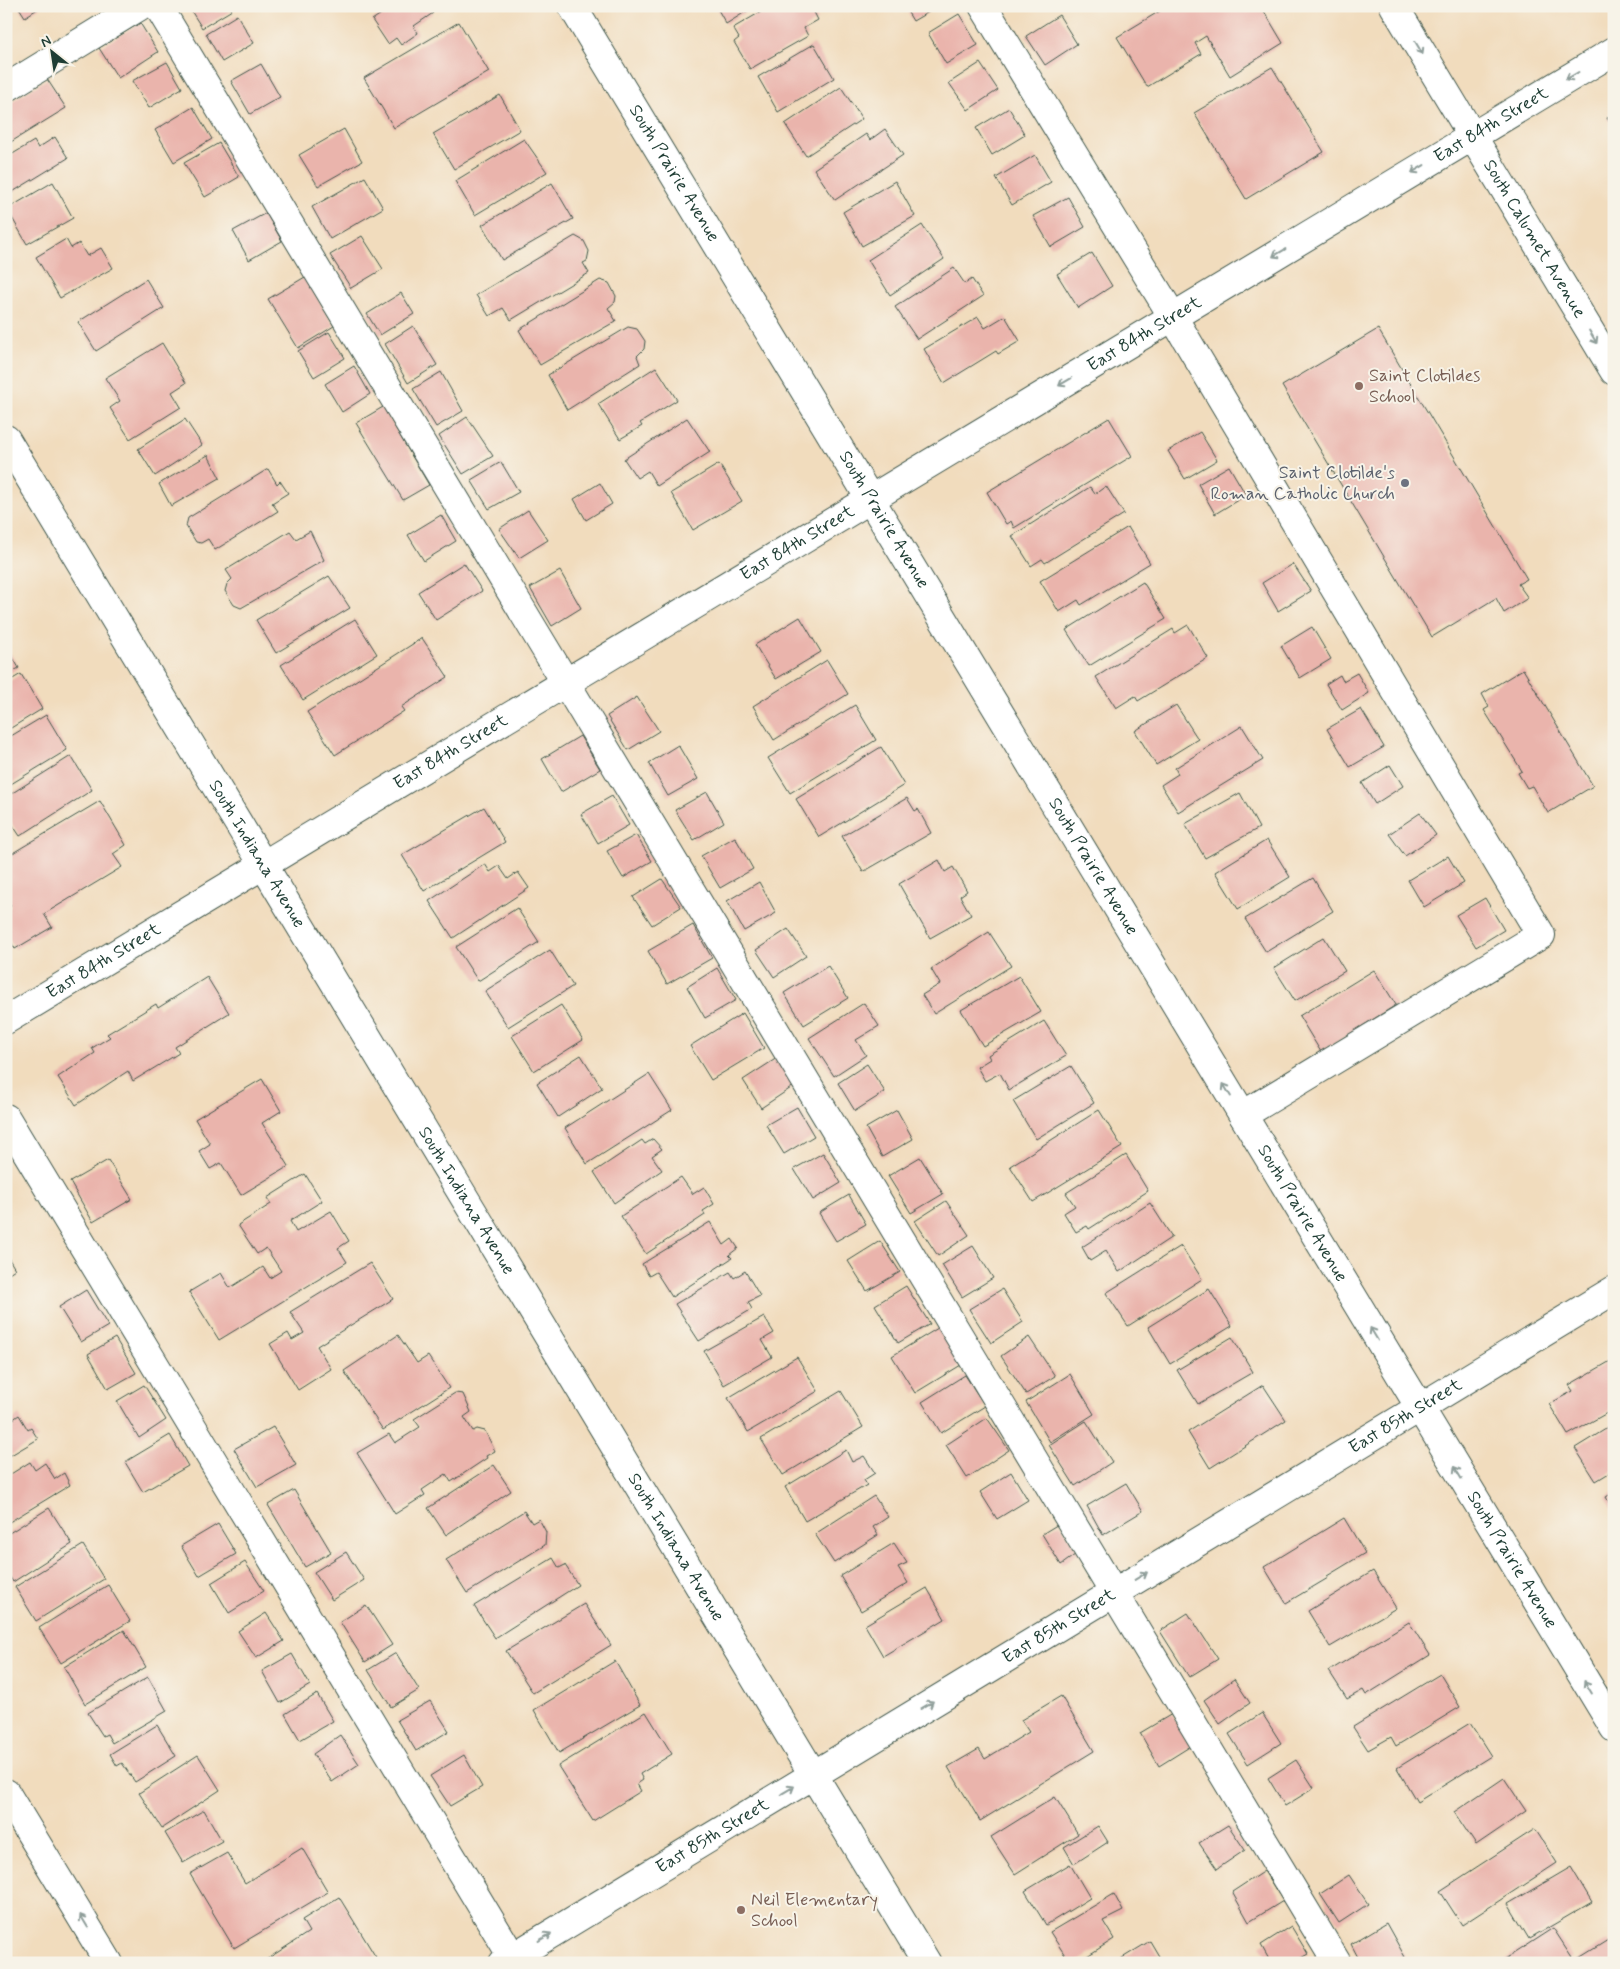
<svg xmlns="http://www.w3.org/2000/svg" width="1620" height="1969" viewBox="0 0 1620 1969" font-family="Mynerve,sans-serif">
<style>
.building{fill:#eab4ac}
.lines{fill:none;stroke-linecap:round;stroke-linejoin:round}
.minor-casing{stroke:#3e5549;stroke-width:30}
.minor{stroke:#fff;stroke-width:28}
.oneway{stroke:#8f9e9a}
.education-dot{fill:#8d6e63;stroke:#f7f3e8;stroke-width:2}
.worship-dot{fill:#6b7280;stroke:#f7f3e8;stroke-width:2}
.labels{text-anchor:middle;dominant-baseline:central;stroke-width:4;stroke-linejoin:round;paint-order:stroke}
.street-label{font-size:18px;fill:#1f3d34;stroke:#f7f3e8}
.education-label{font-size:18px;fill:#785e54;stroke:#f7f3e8;text-anchor:start}
.worship-label{font-size:18px;fill:#5b616d;stroke:#f7f3e8;text-anchor:end}
</style>
<rect width="100%" height="100%" fill="#f7f3e8"/>
<filter id="ink" filterUnits="userSpaceOnUse"><feTurbulence type="fractalNoise" baseFrequency=".02" numOctaves="2"/><feDisplacementMap in="SourceGraphic" scale="10" xChannelSelector="R" yChannelSelector="G"/><feConvolveMatrix kernelMatrix="1 2 1 2 8 2 1 2 1" color-interpolation-filters="sRGB"/></filter>
<filter id="wash" filterUnits="userSpaceOnUse"><feTurbulence type="fractalNoise" baseFrequency=".0096" numOctaves="4" result="noise"/><feDisplacementMap in="SourceGraphic" scale="20" xChannelSelector="R" yChannelSelector="G"/><feGaussianBlur stdDeviation="1.12" result="paint"/><feColorMatrix in="noise" values="0 0 0 0 0 0 0 0 0 0 0 0 0 0 0 0 0 1.4 0 .05"/><feComposite in="paint" operator="in"/></filter>
<g filter="url(#wash)">
<rect width="100%" height="100%" fill="#f1dcbd"/>
<g id="blocks">
<path class="building" d="M18 6H42L25 17Z
M188 6H229L232 10 202 28Z
M376 6H429L433 13 414 26 418 33 401 45 396 38 388 44 372 20 381 14Z
M716 6H755L726 24Z
M771 6H811L818 20 804 28 808 36 750 69 734 42 739 38 733 28Z
M904 6H939L913 21Z
M1168 6H1261L1283 43 1230 76 1206 36 1195 43 1201 54 1147 87 1117 37Z
M959 14 978 45 946 64 928 33Z
M237 15 254 43 222 62 206 34Z
M1059 15 1077 44 1045 65 1026 36Z
M459 22 489 72 394 128 364 78Z
M140 23 158 52 118 78 99 48Z
M814 44 834 78 778 112 758 77Z
M167 62 182 88 149 108 132 81Z
M980 63 998 90 968 110 949 83Z
M261 64 280 97 250 114 231 81Z
M1272 67 1324 152 1246 199 1194 113Z
M47 79 66 108 6 145V105Z
M841 87 862 119 806 156 785 124Z
M500 95 520 130 454 169 433 134Z
M193 107 212 139 174 162 155 130Z
M1009 108 1025 135 992 155 976 128Z
M1614 114V129L1607 118Z
M344 129 362 161 318 186 299 155Z
M885 129 903 155 835 200 814 169 866 134 870 140Z
M55 137 68 158 6 196V158L34 141 38 148Z
M524 139 547 172 475 215 455 181Z
M219 143 239 177 205 197 184 163Z
M1035 155 1051 182 1012 205 996 178Z
M365 177 383 208 330 239 312 207Z
M895 181 915 216 862 246 843 212Z
M53 182 73 218 27 244 7 209Z
M552 183 573 219 502 260 482 225Z
M1068 197 1085 227 1051 247 1033 216Z
M266 213 282 241 249 260 233 231Z
M922 225 944 259 890 295 868 260Z
M362 236 383 269 351 288 330 255Z
M575 236 584 241 589 251 587 261 583 263 589 273 511 320 503 308 489 316 476 295Z
M66 239 71 248 79 243 87 256 101 248 113 268 60 298 36 257Z
M1092 253 1112 286 1078 308 1057 274Z
M954 268 965 284 972 279 983 296 917 339 895 307Z
M305 277 334 326 298 348 268 299Z
M146 279 164 308 96 351 78 322Z
M600 280 609 283 616 296 615 302 608 308 616 321 540 365 519 330Z
M401 293 414 314 380 335 367 314Z
M1005 316 1020 341 998 354 996 351 944 383 924 349 978 317 985 328Z
M413 326 437 365 408 383 385 344Z
M628 327 637 329 645 341 644 349 637 356 640 364 567 410 548 375Z
M1378 329 1527 579 1518 584 1528 598 1504 613 1496 598 1432 637 1282 386Z
M329 332 345 358 314 377 298 351Z
M162 343 186 383 172 392 181 407 130 439 110 408 120 401 105 378Z
M354 366 370 394 342 412 325 384Z
M656 367 677 400 640 423 642 426 620 439 598 404Z
M441 372 463 411 436 427 413 389Z
M383 407 429 485 403 500 356 423Z
M467 417 493 456 463 474 439 436Z
M687 418 710 452 657 486 648 471 637 478 624 459Z
M1109 418 1132 456 1014 528 1011 521 1006 524 987 492Z
M185 419 202 445 155 476 138 449Z
M1200 432 1217 460 1185 479 1168 451Z
M208 455 220 478 171 506 159 484Z
M501 462 519 492 489 509 471 480Z
M719 464 742 501 693 530 671 493Z
M1229 466 1246 495 1215 514 1198 484Z
M268 469 277 484 280 481 288 493 272 503 278 511 215 550 208 539 201 543 196 542 186 526 188 518Z
M600 483 612 504 586 520 574 499Z
M1106 486 1124 514 1045 563 1042 559 1031 566 1012 536 1090 487 1095 494Z
M528 510 548 540 519 558 499 529Z
M441 515 456 541 424 561 408 535Z
M1128 527 1150 563 1081 605 1078 600 1059 612 1040 581Z
M290 531 296 539 310 531 324 560 241 608 234 605 225 591 227 584 232 579 226 570Z
M464 563 482 591 436 620 418 592Z
M1293 564 1311 591 1278 611 1262 583Z
M560 571 581 608 552 626 530 588Z
M329 576 350 608 276 653 256 620Z
M1143 582 1166 619 1089 666 1066 630Z
M800 617 821 652 776 679 755 645Z
M355 619 377 654 303 700 281 665Z
M1188 625 1208 658 1138 701 1135 696 1116 708 1096 677 1173 629 1175 633Z
M1312 627 1331 659 1300 678 1281 646Z
M422 638 448 677 401 707 404 711 335 755 307 712Z
M6 646 19 668 6 675Z
M827 660 848 694 774 740 753 706Z
M1523 669 1593 786 1548 813 1532 786 1527 788 1518 773 1522 771 1484 710 1489 707 1482 694Z
M1357 673 1369 693 1342 710 1326 684 1340 675 1343 681Z
M21 674 42 709 6 731V683Z
M637 697 659 731 628 750 607 716Z
M855 705 876 740 790 793 768 758Z
M1176 705 1198 739 1156 765 1135 731Z
M1361 709 1384 747 1350 767 1327 729Z
M46 715 67 750 6 787V739Z
M1242 726 1263 760 1178 812 1161 785 1178 774 1175 768Z
M580 736 600 769 561 792 542 759Z
M678 745 698 779 668 796 649 763Z
M881 747 904 785 819 837 796 799Z
M71 756 92 790 20 836 6 815V797Z
M1390 765 1403 786 1375 804 1362 783Z
M707 792 724 822 694 840 675 810Z
M1240 793 1259 828 1205 858 1185 824Z
M612 796 629 825 598 843 581 814Z
M907 798 915 811 918 809 931 833 863 872 842 836Z
M100 801 126 845 113 854 122 867 44 914 52 927 15 949 6 934V909L11 906 6 898V857Z
M484 807 505 842 424 891 402 855Z
M1420 813 1436 835 1405 856 1389 834Z
M636 835 652 861 623 878 607 851Z
M735 837 753 869 720 888 701 856Z
M1267 840 1290 877 1238 909 1215 872Z
M1448 856 1464 883 1424 907 1408 880Z
M939 860 945 872 953 867 967 891 960 896 971 915 930 938 899 884Z
M485 864 490 872 499 866 508 879 518 872 529 888 453 938 429 901Z
M1313 878 1333 911 1266 952 1245 919Z
M662 879 681 907 652 925 633 897Z
M759 882 776 913 744 931 727 901Z
M1485 898 1504 930 1476 947 1456 915Z
M517 908 539 942 478 981 456 947Z
M693 925 712 958 667 984 648 951Z
M788 929 806 956 774 977 756 950Z
M989 932 1011 966 934 1014 922 995 940 984 931 969Z
M1324 937 1345 971 1295 1001 1274 968Z
M550 950 573 986 508 1027 485 991Z
M828 966 848 998 804 1025 784 993Z
M717 968 736 1000 705 1018 687 987Z
M1374 970 1396 1005 1321 1052 1299 1016Z
M1019 976 1041 1012 983 1046 961 1010Z
M207 977 229 1013 175 1047 179 1053 133 1081 128 1071 76 1105 58 1077 95 1053 92 1048 110 1037 107 1034 156 1004 158 1008Z
M864 1003 879 1026 856 1040 866 1055 834 1076 809 1038Z
M561 1005 583 1040 534 1071 512 1036Z
M743 1013 764 1048 711 1080 690 1046Z
M1044 1021 1066 1056 1009 1090 1000 1073 985 1081 977 1067 990 1059 988 1055Z
M581 1055 602 1088 558 1117 537 1083Z
M777 1058 794 1086 761 1108 743 1080Z
M867 1064 885 1092 855 1111 838 1083Z
M1071 1066 1094 1103 1036 1139 1013 1101Z
M649 1074 672 1110 587 1164 565 1128Z
M262 1079 281 1111 262 1123 289 1166 241 1195 221 1163 210 1169 199 1151 210 1144 195 1119Z
M797 1107 814 1136 784 1154 766 1125Z
M897 1110 913 1139 882 1157 866 1128Z
M1099 1110 1122 1147 1033 1202 1010 1166Z
M653 1139 662 1149 652 1156 662 1170 614 1203 594 1172 642 1140 645 1144Z
M823 1153 841 1183 813 1200 794 1169Z
M1126 1155 1148 1191 1089 1229 1087 1226 1076 1232 1064 1213 1075 1206 1066 1193Z
M920 1157 943 1194 911 1213 888 1176Z
M108 1160 132 1199 93 1222 70 1182Z
M305 1174 322 1201 290 1221 296 1232 331 1211 349 1241 338 1248 347 1262 219 1340 189 1292 221 1273 230 1288 263 1267 270 1278 281 1271 266 1248 257 1254 238 1225 271 1204 267 1198Z
M681 1177 693 1194 704 1187 714 1204 703 1211 705 1215 646 1254 621 1216Z
M849 1195 866 1224 836 1241 819 1213Z
M946 1201 969 1235 938 1256 915 1221Z
M1150 1203 1172 1237 1119 1272 1106 1251 1090 1261 1082 1247Z
M710 1222 724 1245 732 1239 738 1248 729 1255 732 1258 672 1297 656 1272 649 1276 642 1264Z
M880 1241 900 1272 867 1291 848 1261Z
M973 1246 993 1278 962 1297 942 1265Z
M1181 1246 1202 1279 1128 1326 1106 1293Z
M6 1254 15 1269 6 1275Z
M370 1263 393 1299 317 1346 331 1369 298 1390 270 1344 288 1333 292 1340 304 1333 290 1312Z
M745 1271 760 1296 748 1302 752 1309 699 1341 675 1304 730 1272 734 1278Z
M906 1286 930 1324 898 1343 875 1305Z
M1002 1289 1023 1322 991 1343 969 1309Z
M1209 1289 1232 1326 1170 1364 1148 1327Z
M86 1290 108 1326 81 1342 59 1307Z
M764 1317 774 1333 762 1340 772 1357 724 1385 704 1351Z
M938 1328 961 1365 915 1393 892 1356Z
M398 1335 417 1363 428 1356 449 1388 383 1430 344 1371Z
M1029 1337 1055 1376 1026 1394 1001 1356Z
M1232 1337 1253 1372 1198 1404 1177 1370Z
M115 1338 136 1373 108 1389 88 1354Z
M797 1357 818 1391 748 1432 728 1398Z
M1614 1359V1409L1568 1435 1549 1404 1573 1391 1569 1385Z
M1070 1374 1094 1414 1050 1442 1026 1402Z
M965 1375 985 1406 941 1433 922 1402Z
M144 1385 166 1420 139 1438 117 1401Z
M1263 1385 1286 1420 1210 1468 1188 1432Z
M841 1391 863 1427 783 1475 761 1439Z
M455 1393 463 1394 471 1412 464 1417 473 1431 477 1429 485 1431 495 1451 486 1456 487 1458 451 1482 446 1474 422 1490 425 1495 395 1514 357 1453 389 1434 395 1443 420 1427 414 1419Z
M19 1415 28 1430 31 1428 38 1439 6 1458V1424Z
M987 1418 1009 1450 967 1478 946 1445Z
M1086 1421 1112 1462 1075 1486 1049 1445Z
M1614 1424V1470L1596 1481 1575 1448Z
M273 1427 296 1465 257 1487 234 1449Z
M170 1435 188 1466 143 1492 125 1462Z
M846 1450 852 1462 864 1456 875 1473 864 1480 867 1485 805 1521 785 1487Z
M30 1462 35 1470 45 1463 55 1479 64 1473 70 1485 6 1524V1477Z
M494 1465 511 1491 446 1535 428 1508Z
M1011 1472 1028 1500 997 1519 980 1492Z
M1126 1483 1143 1511 1103 1535 1087 1506Z
M294 1490 331 1552 305 1567 268 1505Z
M1614 1492V1511L1606 1497Z
M874 1496 888 1517 873 1527 878 1535 834 1563 815 1534Z
M49 1508 72 1544 13 1582 6 1571V1535Z
M524 1511 532 1523 539 1519 546 1532 545 1545 467 1593 446 1560Z
M1344 1518 1365 1553 1327 1576 1328 1578 1286 1603 1264 1567Z
M1060 1523 1079 1552 1061 1565 1042 1534Z
M218 1524 236 1554 199 1576 181 1546Z
M894 1543 907 1563 898 1567 908 1583 861 1611 840 1576Z
M83 1545 104 1579 36 1621 15 1587Z
M346 1552 364 1580 332 1600 314 1572Z
M553 1558 559 1568 565 1565 578 1585 495 1638 474 1606Z
M245 1562 264 1591 229 1613 211 1583Z
M1373 1571 1396 1608 1330 1647 1308 1611Z
M108 1585 130 1621 61 1663 39 1628Z
M927 1588 945 1619 883 1656 865 1625Z
M584 1604 611 1645 533 1693 506 1651Z
M366 1605 392 1645 365 1662 340 1622Z
M266 1613 284 1641 256 1658 238 1631Z
M1188 1613 1218 1659 1189 1677 1160 1631Z
M1409 1622 1430 1655 1366 1695 1363 1690 1347 1699 1329 1671Z
M124 1630 146 1667 85 1704 64 1667Z
M396 1653 419 1690 391 1707 368 1670Z
M292 1654 310 1685 280 1703 262 1671Z
M615 1661 640 1705 559 1753 534 1710Z
M1440 1674 1460 1707 1396 1746 1391 1737 1368 1750 1353 1727Z
M148 1677 167 1711 112 1743 107 1734 103 1736 88 1713Z
M1234 1679 1250 1703 1220 1724 1204 1700Z
M317 1694 333 1721 300 1740 285 1714Z
M1061 1696 1094 1751 980 1821 948 1767 979 1749 985 1759 1029 1732 1021 1720Z
M430 1701 449 1731 416 1751 397 1720Z
M646 1712 672 1754 640 1774 643 1780 637 1784 641 1791 593 1821 558 1766Z
M1262 1713 1281 1743 1248 1764 1229 1734Z
M1172 1714 1191 1746 1159 1766 1140 1733Z
M1470 1723 1491 1756 1417 1802 1397 1768Z
M157 1725 176 1756 135 1782 122 1763 117 1766 110 1754Z
M340 1735 359 1764 332 1782 313 1754Z
M198 1755 220 1790 162 1828 139 1793Z
M464 1755 482 1787 450 1806 430 1776Z
M1296 1760 1314 1788 1285 1806 1268 1778Z
M1504 1778 1526 1811 1476 1845 1454 1812Z
M1055 1797 1078 1834 1015 1874 991 1837Z
M204 1810 222 1841 183 1863 165 1833Z
M1228 1825 1245 1850 1217 1869 1199 1843Z
M1098 1826 1108 1842 1074 1864 1064 1847Z
M1535 1829 1557 1863 1462 1925 1440 1891Z
M302 1848 328 1892 234 1948 190 1874 227 1853 245 1883Z
M1070 1864 1090 1898 1046 1925 1025 1891Z
M1571 1867 1592 1902 1529 1939 1508 1904Z
M1264 1871 1283 1901 1249 1922 1232 1892Z
M1349 1875 1368 1904 1339 1923 1320 1894Z
M1114 1894 1123 1911 1103 1921 1114 1939 1076 1963H1070L1050 1932Z
M339 1897 377 1959 371 1963H261L309 1932 302 1920Z
M1386 1923 1405 1957 1396 1963H1361L1351 1944Z
M1291 1926 1308 1954 1292 1963H1271L1261 1945Z
M1553 1928 1572 1957 1563 1963H1499Z
M1608 1940 1614 1949V1963H1571Z
M1150 1941 1163 1963H1114Z"/>
</g>
</g>
<g filter="url(#ink)">
<use href="#blocks" fill-opacity="0" stroke="#3e5549" stroke-width="1"/>
<g class="lines">
<g class="minor-casing">
<g id="minor">
<path d="M158 6 1337 1963"/>
<path id="s1" d="M572 6C922 579 1265 1155 1614 1728"/>
<path d="M983 6 1173 317 1541 935 1243 1115"/>
<path id="s2" d="M1394 6 1614 371"/>
<path d="M6 88 140 6"/>
<path id="s3" d="M6 439 927 1963"/>
<path id="s4" d="M6 1020 1614 51"/>
<path d="M6 1118 516 1963"/>
<path d="M6 1793 109 1963"/>
<path id="s5" d="M503 1963 1614 1290"/>
</g>
</g>
<use href="#minor" class="minor"/>
</g>
<defs><path id="oneway-shaft" d="M-6 0H5M1.5-3L5.5 0L1.5 3" fill="none" stroke-width="1.6" stroke-linecap="round" stroke-linejoin="round" transform="scale(1.25)"/></defs>
<g class="oneway">
<use href="#oneway-shaft" transform="translate(1419 48) rotate(59)"/>
<use href="#oneway-shaft" transform="translate(1572 76) rotate(149)"/>
<use href="#oneway-shaft" transform="translate(1418 169) rotate(149)"/>
<use href="#oneway-shaft" transform="translate(1279 253) rotate(149)"/>
<use href="#oneway-shaft" transform="translate(1593 337) rotate(59)"/>
<use href="#oneway-shaft" transform="translate(1065 382) rotate(149)"/>
<use href="#oneway-shaft" transform="translate(1227 1090) rotate(-121)"/>
<use href="#oneway-shaft" transform="translate(1374 1334) rotate(-121)"/>
<use href="#oneway-shaft" transform="translate(1458 1473) rotate(-121)"/>
<use href="#oneway-shaft" transform="translate(1141 1576) rotate(-31)"/>
<use href="#oneway-shaft" transform="translate(1588 1687) rotate(-121)"/>
<use href="#oneway-shaft" transform="translate(927 1705) rotate(-31)"/>
<use href="#oneway-shaft" transform="translate(788 1790) rotate(-31)"/>
<use href="#oneway-shaft" transform="translate(84 1921) rotate(-121)"/>
<use href="#oneway-shaft" transform="translate(545 1937) rotate(-31)"/>
</g>
</g>
<g class="education-dot">
<circle cx="1359" cy="386" r="5"/>
<circle cx="741" cy="1910" r="5"/>
</g>
<circle class="worship-dot" cx="1405" cy="483" r="5"/>
<g class="labels">
<g class="street-label">
<text stroke="none"><textPath href="#s4" startOffset="1734">East 84th Street</textPath></text>
<text stroke="none"><textPath href="#s1" startOffset="196">South Prairie Avenue</textPath></text>
<text stroke="none"><textPath href="#s2" startOffset="272">South Calumet Avenue</textPath></text>
<text stroke="none"><textPath href="#s4" startOffset="1329">East 84th Street</textPath></text>
<text stroke="none"><textPath href="#s1" startOffset="601">South Prairie Avenue</textPath></text>
<text stroke="none"><textPath href="#s4" startOffset="924">East 84th Street</textPath></text>
<text stroke="none"><textPath href="#s4" startOffset="519">East 84th Street</textPath></text>
<text stroke="none"><textPath href="#s3" startOffset="485">South Indiana Avenue</textPath></text>
<text stroke="none"><textPath href="#s1" startOffset="1006">South Prairie Avenue</textPath></text>
<text stroke="none"><textPath href="#s4" startOffset="114">East 84th Street</textPath></text>
<text stroke="none"><textPath href="#s3" startOffset="890">South Indiana Avenue</textPath></text>
<text stroke="none"><textPath href="#s1" startOffset="1411">South Prairie Avenue</textPath></text>
<text stroke="none"><textPath href="#s5" startOffset="1055">East 85th Street</textPath></text>
<text stroke="none"><textPath href="#s3" startOffset="1295">South Indiana Avenue</textPath></text>
<text stroke="none"><textPath href="#s1" startOffset="1816">South Prairie Avenue</textPath></text>
<text stroke="none"><textPath href="#s5" startOffset="650">East 85th Street</textPath></text>
<text stroke="none"><textPath href="#s5" startOffset="245">East 85th Street</textPath></text>
</g>
<g class="education-label">
<text x="1369" y="376">Saint Clotildes<tspan x="1369" dy="21">School</tspan></text>
<text x="751" y="1900">Neil Elementary<tspan x="751" dy="21">School</tspan></text>
</g>
<g class="worship-label">
<text x="1395" y="473">Saint Clotilde's<tspan x="1395" dy="21">Roman Catholic Church</tspan></text>
</g>
</g>
<rect width="1620" height="1969" fill="none" stroke="#f7f3e8" stroke-width="25"/>
<g transform="translate(52 52) rotate(330)" stroke="#f7f3e8" stroke-width="4" paint-order="stroke">
<path d="M0-4L9 19L0 12L-9 19Z" fill="#1f3d34"/>
<text y="-8" font-size="14" font-weight="bold" text-anchor="middle" fill="#1f3d34">N</text>
</g>
</svg>
